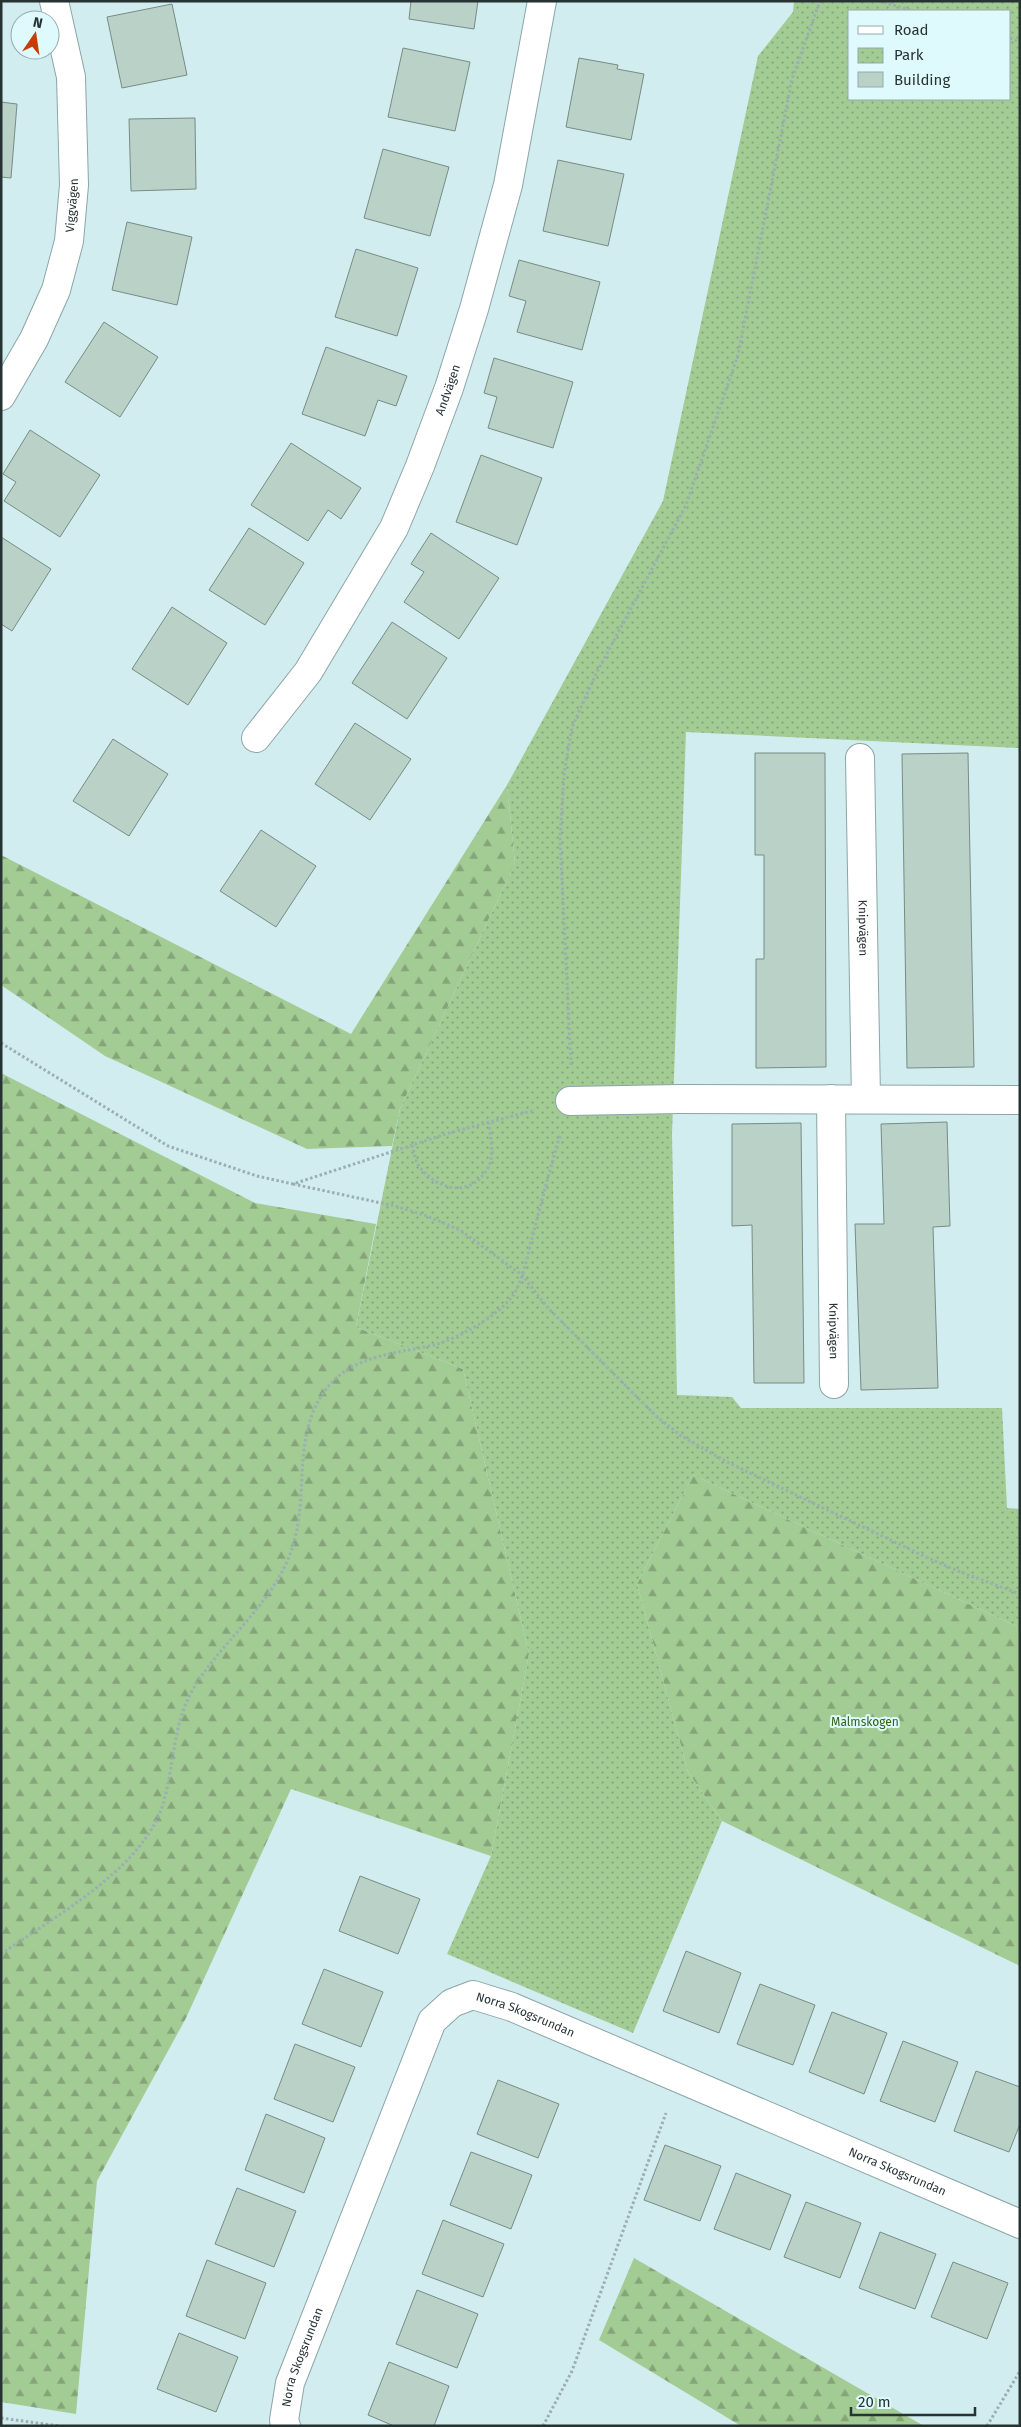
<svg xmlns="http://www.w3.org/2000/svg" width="1021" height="2427" viewBox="0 0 1021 2427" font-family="'Fira Sans',sans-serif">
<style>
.forest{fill:url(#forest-firs)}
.park{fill:url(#park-dots);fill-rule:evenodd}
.building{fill:#bad1c8;stroke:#768c84}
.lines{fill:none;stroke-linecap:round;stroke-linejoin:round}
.minor-casing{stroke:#8ca5a8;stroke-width:30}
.path{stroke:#99afb1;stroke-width:3;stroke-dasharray:2.5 2.5;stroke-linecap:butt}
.minor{stroke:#fff;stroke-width:28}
.labels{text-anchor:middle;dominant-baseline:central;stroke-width:4;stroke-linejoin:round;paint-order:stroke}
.street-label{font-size:12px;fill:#273233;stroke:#dffafd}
.park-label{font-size:12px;fill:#33631d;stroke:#dffafd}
</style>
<defs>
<pattern id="forest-firs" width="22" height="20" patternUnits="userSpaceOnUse" patternTransform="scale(1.25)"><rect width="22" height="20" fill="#a3cb94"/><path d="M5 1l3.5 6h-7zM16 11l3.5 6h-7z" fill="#85a579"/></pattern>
<pattern id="park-dots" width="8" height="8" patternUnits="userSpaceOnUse" patternTransform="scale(1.25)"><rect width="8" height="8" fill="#a3cb94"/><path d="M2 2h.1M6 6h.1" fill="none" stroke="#85a579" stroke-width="1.8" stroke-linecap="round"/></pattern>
</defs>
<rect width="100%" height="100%" fill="#d2edef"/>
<path class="forest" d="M507 785 515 863 400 1109 392 1146 307 1149 105 1056 1 985V855L351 1034Z
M1 1073 255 1203 376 1224 356 1327 463 1369 529 1654 491 1856 291 1789 186 2018 97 2181 76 2414 1 2402Z
M693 1475 1020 1628V1966L722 1821 688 1772 637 1584Z
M634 2258 924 2426H741L599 2340Z"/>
<path class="park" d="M794 1H1020V748L686 732 672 1134 677 1395 732 1397 741 1408H1002L1007 1508 1020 1509V1628L693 1475 637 1584 688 1772 722 1821 633 2033 447 1954 491 1856 529 1654 463 1369 356 1327 400 1109 515 863 507 785 663 501 758 56 793 12ZM850 11H1010V99H850Z"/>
<path class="building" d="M411 1H478L474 29 409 19Z
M172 4 187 75 122 88 107 17Z
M403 48 470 62 455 131 388 117Z
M579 58 618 65 617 69 644 74 631 140 566 127Z
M1 102 17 104 11 178 1 177Z
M195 118 196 189 131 191 129 119Z
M383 149 449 167 430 236 364 218Z
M558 160 624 174 608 246 543 231Z
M127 222 192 237 177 305 112 290Z
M356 249 418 268 397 336 335 317Z
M519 260 600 282 582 350 517 332 526 301 509 296Z
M104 322 158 357 120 417 65 382Z
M326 347 407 376 396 406 378 400 365 436 302 414Z
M494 358 573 382 553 448 488 428 497 397 484 393Z
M30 430 100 475 60 537 4 501 16 482 3 474Z
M291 443 361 488 341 519 328 510 308 541 251 505Z
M481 455 542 478 517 545 456 522Z
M249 528 304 563 265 625 209 590Z
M431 533 499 578 459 639 404 602 424 572 411 564Z
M1 537 51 569 12 631 1 624Z
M172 607 227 643 188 705 132 669Z
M392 622 447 658 407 719 352 683Z
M355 723 411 759 370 820 315 784Z
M113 739 168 774 129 836 73 801Z
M755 753H825L826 1067 756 1068V959H764V855H755Z
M968 753 974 1067 907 1068 902 754Z
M261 830 316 866 276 927 220 891Z
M947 1122 950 1226 933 1227 938 1388 861 1390 855 1224H884L881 1124Z
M801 1123 804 1383H754L752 1225 732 1226V1124Z
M360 1876 420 1899 398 1954 339 1931Z
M686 1951 741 1973 719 2033 663 2011Z
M324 1969 383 1992 361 2047 302 2024Z
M760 1984 815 2005 793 2065 737 2044Z
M832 2012 887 2033 864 2094 809 2072Z
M903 2041 958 2062 935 2122 880 2101Z
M295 2044 355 2067 333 2122 274 2099Z
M976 2071 1020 2087V2124L1009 2152 954 2131Z
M498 2080 559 2104 538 2158 477 2134Z
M266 2114 325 2138 304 2193 245 2170Z
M665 2145 721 2166 700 2221 644 2200Z
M471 2152 532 2175 511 2229 450 2205Z
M736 2173 791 2195 770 2250 714 2229Z
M237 2188 296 2211 274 2267 215 2244Z
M806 2202 861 2223 840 2278 784 2257Z
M443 2220 504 2244 483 2297 422 2274Z
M880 2232 936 2254 915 2309 859 2288Z
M207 2260 266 2283 245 2339 186 2316Z
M953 2262 1008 2283 987 2339 931 2317Z
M417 2290 478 2314 457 2368 396 2344Z
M179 2333 238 2357 216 2412 157 2389Z
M389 2362 449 2386 434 2426H394L368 2415Z"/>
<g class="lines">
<g class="minor-casing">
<g id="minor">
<path id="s1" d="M1 396 34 339 56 290 69 241 74 185 71 77 54 1"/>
<path id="s2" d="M256 738 308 672 394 528 420 466 449 388 474 309 508 185 542 1"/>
<path id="s3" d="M860 758 866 1099"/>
<path id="s4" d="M831 1099 834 1384"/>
<path d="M570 1101 679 1099 1020 1100"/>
<path id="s5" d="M286 2426 284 2420 290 2383 432 2021 452 2003 473 1995 512 2007 1020 2224"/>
</g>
</g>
<path class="path" d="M879 1 914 11
M1010 38 1020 42
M1 1043 168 1146 257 1176 293 1184 449 1133 535 1110
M571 1065 560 839 564 774 572 727 596 674 686 505 738 355 792 79 820 1
M412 1145C414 1151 415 1161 419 1166 437 1190 470 1199 488 1168 495 1156 490 1135 489 1123
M293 1184 395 1206 427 1216 460 1230 522 1275 548 1308 656 1416 680 1435 725 1461 926 1557 958 1571 1020 1594
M1 1954C55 1916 143 1869 163 1804 175 1764 172 1723 195 1686 225 1637 279 1599 294 1542 308 1494 293 1435 324 1392 350 1355 394 1354 434 1345 457 1339 496 1317 511 1298 523 1283 527 1257 532 1238 541 1204 550 1169 560 1135
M1 2418 59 2426
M543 2426 572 2371 666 2113
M987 2426 1020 2371"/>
<use href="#minor" class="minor"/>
</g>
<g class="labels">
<g class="street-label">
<text stroke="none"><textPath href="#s1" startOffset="206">Viggvägen</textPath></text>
<text stroke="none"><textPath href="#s2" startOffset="400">Andvägen</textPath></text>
<text stroke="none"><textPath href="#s3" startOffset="170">Knipvägen</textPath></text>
<text stroke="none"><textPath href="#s4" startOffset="232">Knipvägen</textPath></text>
<text stroke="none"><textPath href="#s5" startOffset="538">Norra Skogsrundan</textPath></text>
<text stroke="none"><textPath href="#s5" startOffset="942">Norra Skogsrundan</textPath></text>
<text stroke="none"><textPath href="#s5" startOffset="72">Norra Skogsrundan</textPath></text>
</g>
<g class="park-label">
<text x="865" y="1722">Malmskogen</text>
</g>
</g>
<rect width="1021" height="2427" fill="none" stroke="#273233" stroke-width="5"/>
<rect x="848" y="10" width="162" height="90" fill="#dffafd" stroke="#95aaac"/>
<rect x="858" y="26" width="25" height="8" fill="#ffffff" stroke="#95aaac"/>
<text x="894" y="35" font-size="15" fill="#273233">Road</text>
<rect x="858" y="48" width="25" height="15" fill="url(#park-dots)" stroke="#95aaac"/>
<text x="894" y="60" font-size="15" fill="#273233">Park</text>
<rect x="858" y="72" width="25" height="15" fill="#bad1c8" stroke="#95aaac"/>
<text x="894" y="85" font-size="15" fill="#273233">Building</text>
<g transform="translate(35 35) rotate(13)"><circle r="24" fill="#dffafd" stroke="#95aaac"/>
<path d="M0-4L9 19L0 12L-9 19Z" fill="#c53e06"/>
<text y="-8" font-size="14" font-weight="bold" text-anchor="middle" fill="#273233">N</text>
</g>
<path d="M851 2407v8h124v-8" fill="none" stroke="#273233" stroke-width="2.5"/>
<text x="858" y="2407" font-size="15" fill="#273233" stroke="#dffafd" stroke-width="4" paint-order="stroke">20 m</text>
</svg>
